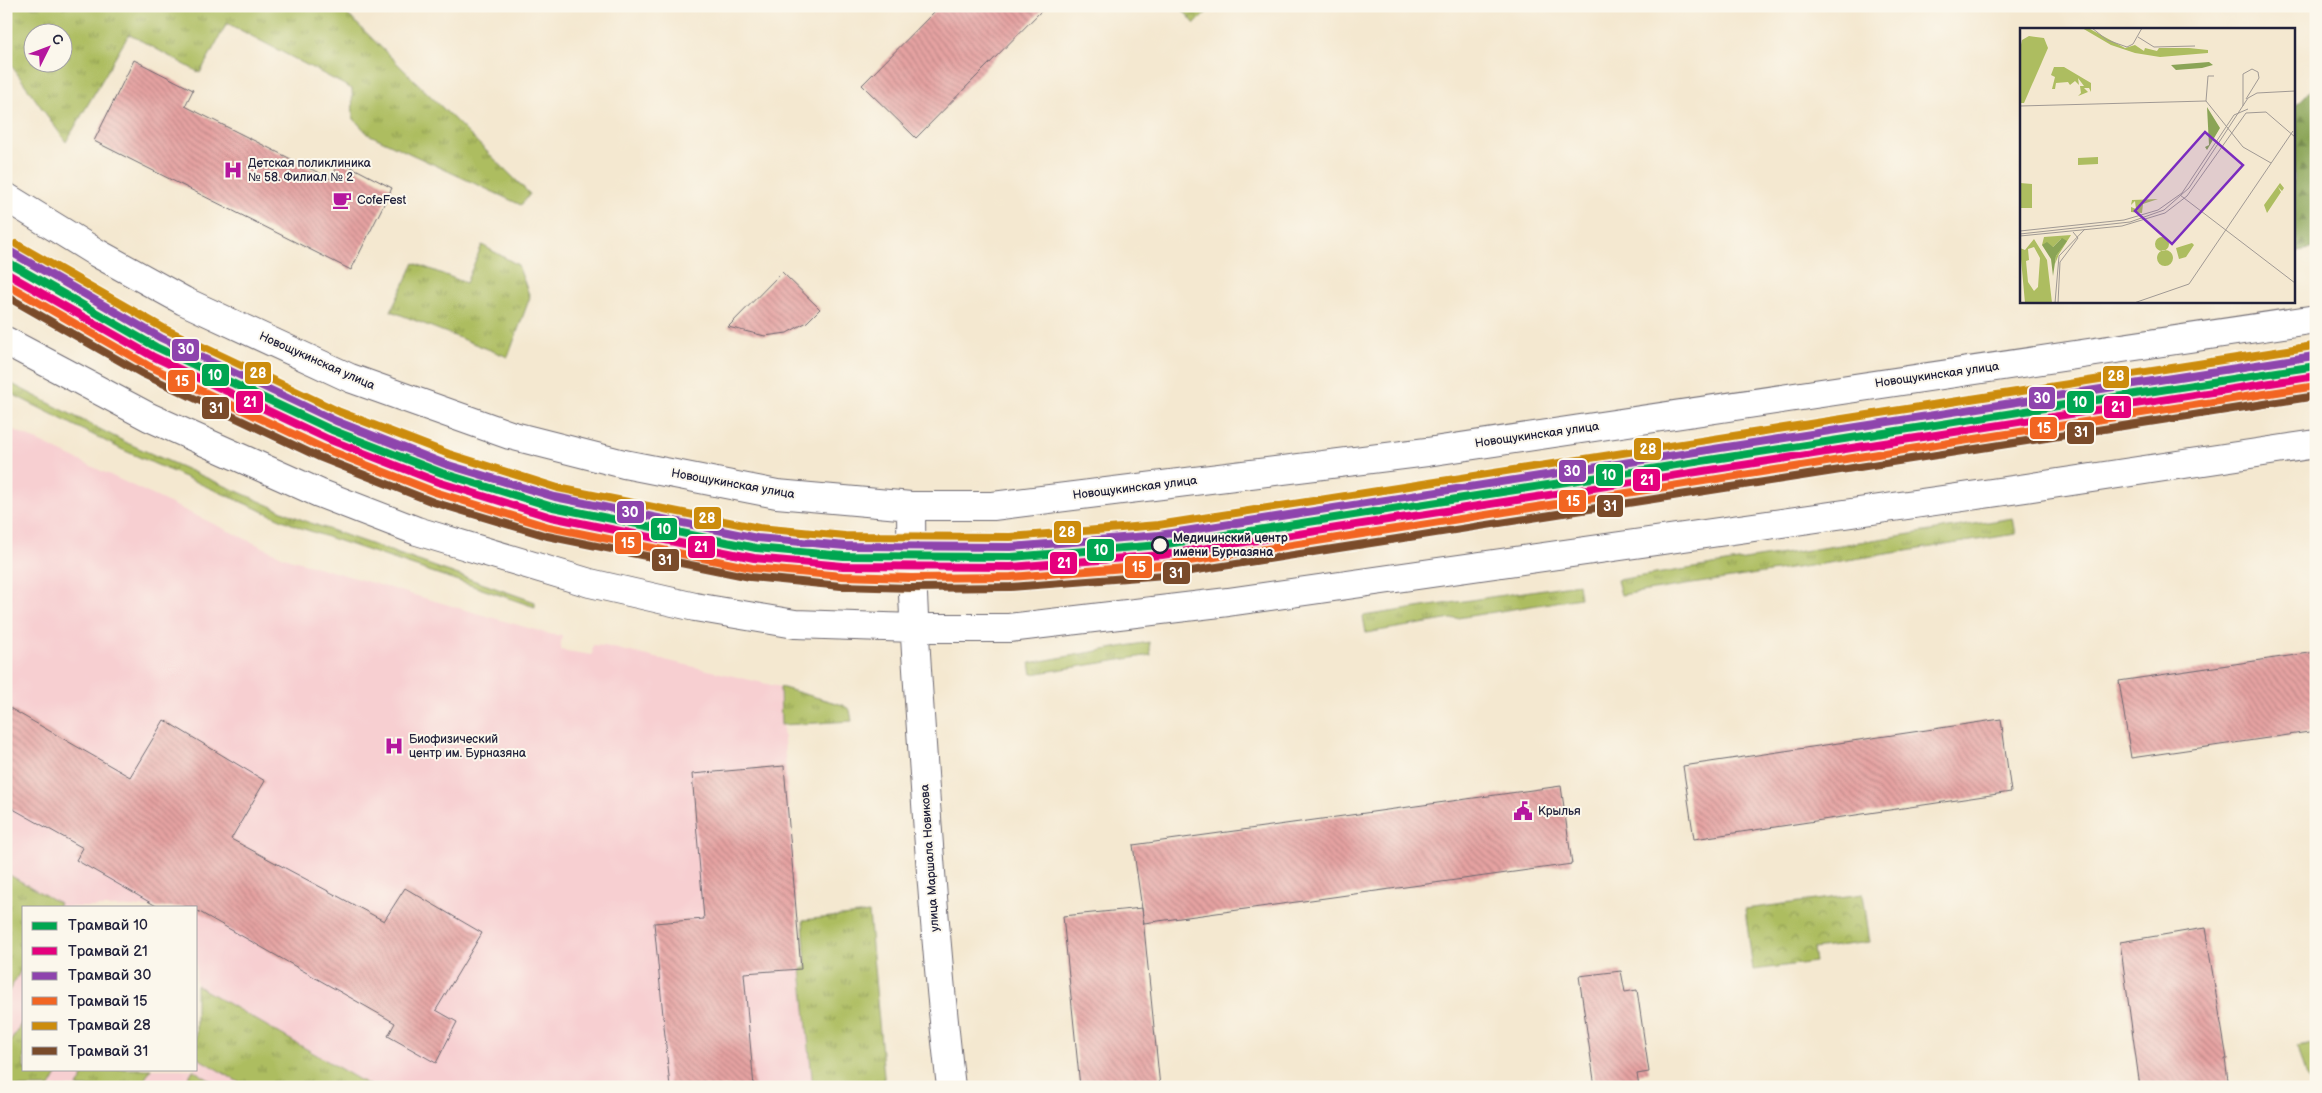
<svg xmlns="http://www.w3.org/2000/svg" width="2322" height="1093" viewBox="0 0 2322 1093" font-family="'Balsamiq Sans',sans-serif">
<style>
.built{fill:#f7cfd1;fill-rule:evenodd}
.grass{fill:url(#grass-tufts);stroke:#68704e;fill-rule:evenodd}
.forest{fill:url(#forest-firs);stroke:#566348}
.park{fill:url(#park-crowns);stroke:#68704e}
.building{fill:url(#building-back-hatch)}
.lines{fill:none;stroke-linecap:round;stroke-linejoin:round}
.secondary-casing{stroke:#6c676f;stroke-width:30}
.secondary{stroke:#fff;stroke-width:28}
.tram-1-casing{stroke:#fbf7ec;stroke-width:11}
.tram-2-casing{stroke:#fbf7ec;stroke-width:11}
.tram-3-casing{stroke:#fbf7ec;stroke-width:11}
.tram-4-casing{stroke:#fbf7ec;stroke-width:11}
.tram-5-casing{stroke:#fbf7ec;stroke-width:11}
.tram-6-casing{stroke:#fbf7ec;stroke-width:11}
.tram-1{stroke:#00a651;stroke-width:8}
.tram-2{stroke:#e5007d;stroke-width:8}
.tram-3{stroke:#8e44ad;stroke-width:8}
.tram-4{stroke:#f26522;stroke-width:8}
.tram-5{stroke:#cc8c0c;stroke-width:8}
.tram-6{stroke:#7a4b2a;stroke-width:8}
.stop-dot{fill:#fbf7ec;stroke:#22223b;stroke-width:2.5}
.labels{text-anchor:middle;dominant-baseline:central;stroke-width:4;stroke-linejoin:round;paint-order:stroke}
.poi-label{font-size:12px;fill:#22223b;stroke:#fbf7ec;text-anchor:start}
.street-label{font-size:12px;fill:#22223b;stroke:#fbf7ec}
.stop-label{font-size:12px;font-weight:bold;fill:#22223b;stroke:#fbf7ec;text-anchor:start}
.inset-road{fill:none;stroke:#a09994;stroke-width:1}
.view{fill:#7b2cbf;fill-opacity:0.15;stroke:#7b2cbf;stroke-width:2.5}
.inset-edge{fill:none;stroke:#22223b;stroke-width:2.5}
.line-badge{stroke:#fbf7ec;stroke-width:2}
.badge-label{font-size:14px;text-anchor:middle;font-weight:bold;fill:#fff}
</style>
<defs>
<pattern id="grass-tufts" width="24" height="20" patternUnits="userSpaceOnUse" patternTransform="scale(1.25)"><rect width="24" height="20" fill="#adbd60"/><path d="M3 7l-1-3M5 7V3M7 7l1-3M15 17l-1-3M17 17v-4M19 17l1-3" fill="none" stroke="#8c9950"/></pattern>
<pattern id="forest-firs" width="22" height="20" patternUnits="userSpaceOnUse" patternTransform="scale(1.25)"><rect width="22" height="20" fill="#8aa456"/><path d="M5 1l3.5 6h-7zM16 11l3.5 6h-7z" fill="#708548"/></pattern>
<pattern id="park-crowns" width="20" height="18" patternUnits="userSpaceOnUse" patternTransform="scale(1.25)"><rect width="20" height="18" fill="#adbd60"/><path d="M2 6a3 3 0 1 1 6 0M12 15a3 3 0 1 1 6 0" fill="none" stroke="#8c9950"/></pattern>
<pattern id="building-back-hatch" width="6" height="6" patternUnits="userSpaceOnUse" patternTransform="scale(1.25)"><rect width="6" height="6" fill="#e6a3a2"/><path d="M-1 5l2 2M0 0l6 6M5-1l2 2" fill="none" stroke="#ba8485"/></pattern>
</defs>
<rect width="100%" height="100%" fill="#fbf7ec"/>
<filter id="ink" filterUnits="userSpaceOnUse"><feTurbulence type="fractalNoise" baseFrequency=".02" numOctaves="2"/><feDisplacementMap in="SourceGraphic" scale="10" xChannelSelector="R" yChannelSelector="G"/><feConvolveMatrix kernelMatrix="1 2 1 2 8 2 1 2 1" color-interpolation-filters="sRGB"/></filter>
<filter id="wash" filterUnits="userSpaceOnUse"><feTurbulence type="fractalNoise" baseFrequency=".0096" numOctaves="4" result="noise"/><feDisplacementMap in="SourceGraphic" scale="20" xChannelSelector="R" yChannelSelector="G"/><feGaussianBlur stdDeviation="1.12" result="paint"/><feColorMatrix in="noise" values="0 0 0 0 0 0 0 0 0 0 0 0 0 0 0 0 0 1.4 0 .05"/><feComposite in="paint" operator="in"/></filter>
<g filter="url(#wash)">
<rect width="100%" height="100%" fill="#f4e8d0"/>
<path class="built" d="M6 426 286 558 549 634 562 636 560 650 592 655 593 645 605 646 780 687 801 969 813 1087H6ZM24 907H196V1069H24Z"/>
<path class="grass" d="M6 6H339L530 194 521 205 368 134 353 118 352 89 227 23 200 73 129 34 66 142 6 58ZM62 32V62H32V32Z
M482 245 518 265 530 297 508 357 391 311 414 263 466 283Z
M6 381 127 443 305 521 535 602V607L301 528 123 450 6 391Z
M2013 518 2016 534 1621 595 1617 580Z
M1578 584 1580 598 1366 633 1363 616Z
M1149 642 1151 655 1032 674 1030 663Z
M780 687 843 705 850 710 852 721 781 725Z
M6 873 59 903 57 907H24V965L6 996Z
M869 913 885 1087H813L801 969 806 967 803 920Z
M196 985 372 1087H247L196 1057Z
M24 1019V1069H60L50 1087H6V1049Z
M2316 1042V1087H2313L2305 1075 2297 1046Z
M87 1069H151L140 1087H77Z
M193 1070 221 1087H183Z"/>
<path class="forest" d="M2316 85V248L2293 252V108Z"/>
<path class="park" d="M1179 6H1213L1195 24Z
M1863 894 1870 942 1813 949 1815 962 1753 970 1745 909Z"/>
<g id="blocks">
<path class="building" d="M940 6H1046L916 138 862 85Z
M134 60 193 90 185 106 331 179 340 161 392 188 351 270 94 141Z
M782 272 820 309 807 322 787 333 765 336 728 327Z
M2316 652V731L2131 758 2119 681Z
M6 706 130 777 164 720 265 781 231 839 384 921 405 888 482 933 436 1010 457 1022 436 1063 388 1036 395 1023 196 910V907H158L76 860 83 848 6 805Z
M2001 719 2011 792 1694 839 1683 766Z
M784 766 801 969 744 973 754 1087H670L654 923 704 919 692 774Z
M1561 786 1572 864 1144 923 1133 845Z
M1142 908 1160 1087H1080L1063 916Z
M2205 928 2227 1059H2225L2229 1087H2140L2120 942Z
M1621 971 1625 992 1637 990 1649 1072 1637 1074 1639 1087H1595L1579 976Z"/>
</g>
</g>
<g filter="url(#ink)">
<use href="#blocks" fill-opacity="0" stroke="#6c676f" stroke-width="1"/>
<g class="lines">
<g class="secondary-casing">
<path id="secondary" d="M6 197 97 253 184 301 350 378 510 435 624 464 777 494 911 506H993L1427 452 2316 319
M6 341 149 417 319 493 417 531 590 583 695 607 795 624 914 628H1009L1228 602 2026 488 2316 444
M911 506C911 596 918 685 924 774 931 879 939 983 951 1087"/>
</g>
<use href="#secondary" class="secondary"/>
<g class="tram-1-casing">
<path id="tram-1" d="M6 261 156 347 332 430 442 473 553 507 756 548 844 556 1011 557 1160 545 2316 366"/>
</g>
<g class="tram-2-casing">
<path id="tram-2" d="M6 273 152 356 328 439 438 482 551 517 754 558 843 566 1011 567 1162 555 2316 376"/>
</g>
<g class="tram-3-casing">
<path id="tram-3" d="M11 252 161 338 336 421 445 464 555 497 757 538 845 546 1011 547 1159 535 2314 356"/>
</g>
<g class="tram-4-casing">
<path id="tram-4" d="M6 284 147 365 323 448 435 492 549 527 752 568 842 576 911 578 1011 577 1163 565 2316 386"/>
</g>
<g class="tram-5-casing">
<path id="tram-5" d="M16 244 165 329 340 412 449 454 558 488 759 528 845 536 1010 537 1158 525 2313 346"/>
</g>
<g class="tram-6-casing">
<path id="tram-6" d="M6 296 143 374 319 457 433 502 547 536 750 577 841 586 911 588 1011 587 1165 575 2316 396"/>
</g>
<use href="#tram-1" class="tram-1"/>
<use href="#tram-2" class="tram-2"/>
<use href="#tram-3" class="tram-3"/>
<use href="#tram-4" class="tram-4"/>
<use href="#tram-5" class="tram-5"/>
<use href="#tram-6" class="tram-6"/>
</g>
</g>
<defs>
<g id="hospital-bare" transform="scale(1.5)"><path d="M-5-5h3v3.5h4V-5h3V5h-3V1.5h-4V5h-3Z" fill="#b5179e" stroke="#fbf7ec" stroke-width="2.5" paint-order="stroke"/></g>
<g id="cafe-bare" transform="scale(1.5)"><path d="M-5.5-4.5H6V0H3Q3 3.5 0 3.5H-2.5Q-5.5 3.5-5.5 0ZM3-3.2v2h1.7v-2ZM-6 4.5H4V6H-6Z" fill="#b5179e" stroke="#fbf7ec" stroke-width="2.5" paint-order="stroke"/></g>
<g id="civic-bare" transform="scale(1.5)"><path d="M-.6-6.5H3V-4.5H.6V-3L4-1V1h2V6H-6V1h2V-1L-.6-3ZM-1.2 2.5V6h2.4V2.5Z" fill="#b5179e" stroke="#fbf7ec" stroke-width="2.5" paint-order="stroke"/></g>
</defs>
<g fill-rule="evenodd">
<use href="#hospital-bare" x="233" y="170"/>
<use href="#cafe-bare" x="342" y="200"/>
<use href="#hospital-bare" x="394" y="746"/>
<use href="#civic-bare" x="1523" y="811"/>
</g>
<circle class="stop-dot" cx="1160" cy="545" r="8"/>
<g class="labels">
<g class="poi-label">
<text x="248" y="163">Детская поликлиника<tspan x="248" dy="14">№ 58. Филиал № 2</tspan></text>
<text x="357" y="200">CofeFest</text>
<text x="409" y="739">Биофизический<tspan x="409" dy="14">центр им. Бурназяна</tspan></text>
<text x="1538" y="811">Крылья</text>
</g>
<g class="street-label">
<text transform="translate(317 361) rotate(24)">Новощукинская улица</text>
<text transform="translate(1937 375) rotate(-8)">Новощукинская улица</text>
<text transform="translate(1537 435) rotate(-8)">Новощукинская улица</text>
<text transform="translate(733 484) rotate(10)">Новощукинская улица</text>
<text transform="translate(1135 488) rotate(-7)">Новощукинская улица</text>
<text transform="translate(930 858) rotate(-94)">улица Маршала Новикова</text>
</g>
<g class="stop-label">
<text x="1173" y="538">Медицинский центр<tspan x="1173" dy="14">имени Бурназяна</tspan></text>
</g>
</g>
<g transform="translate(2020 28)">
<rect width="275" height="275" fill="#f4e8d0"/>
<path d="M62 0 70 1 105 20 115 17 124 23 125 20 137 23 139 20H169L188 22V25L140 29 115 25 91 17ZM34 39H44L71 55V64L69 60H64L68 64 58 68 61 65 60 58H64L58 50 59 57 55 53 50 57 48 54 36 55 35 61H32L35 49 31 47ZM260 155 264 160 262 163 258 159 261 164 247 185 244 177ZM138 171 123 176 122 185 111 184V179L116 181 115 173 111 177 112 172ZM51 207 39 226 35 236 36 228 45 215 41 211 33 219 22 217 24 209ZM135 216a7 7 0 1 1 14 0a7 7 0 1 1-14 0ZM14 211 27 232 32 275H5L0 220 5 222ZM14 219 20 230 18 259 14 263 8 254 6 233 9 232 8 221ZM172 215 174 217 166 229 159 231 156 220ZM137 230a8 8 0 1 1 16 0a8 8 0 1 1-16 0Z" fill="#adbd60" fill-rule="evenodd"/>
<path d="M189 34 193 37 182 40 156 42 151 37ZM187 79 200 100 187 122 185 119 189 117ZM42 210 47 213 36 228 33 248 31 231 22 217 27 214 33 219Z" fill="#8aa456"/>
<path d="M9 8 24 10 28 20 4 75H0V21L2 12Z" fill="#adbd60"/>
<path d="M78 129V136L58 137V130ZM0 155 12 156V180H0Z" fill="#adbd60"/>
<path class="inset-road" d="M72 0 87 12 107 19 113 16 122 0M118 9 134 19 175 18M186 73 188 48H194M0 78 186 73 223 119 251 135M223 78V46L232 41 238 44 239 50 226 71M160 167 275 255M0 203 104 192 138 182 162 165 214 87 228 81M0 206 110 194 144 182 169 160 228 70 237 65 275 63M0 208 102 198 145 185 167 168 226 85 246 84 275 109M35 275 39 228 65 201M38 275 40 234 58 210 53 204M114 275 169 256 273 103"/>
<path class="view" d="M185 104 223 137 152 216 115 183Z"/>
<rect width="275" height="275" class="inset-edge"/>
</g>
<g class="line-badge">
<rect x="171" y="338" width="29" height="24" rx="5" fill="#8e44ad"/>
<rect x="244" y="361" width="28" height="24" rx="5" fill="#cc8c0c"/>
<rect x="201" y="363" width="29" height="24" rx="5" fill="#00a651"/>
<rect x="2102" y="365" width="28" height="24" rx="5" fill="#cc8c0c"/>
<rect x="167" y="369" width="29" height="24" rx="5" fill="#f26522"/>
<rect x="2028" y="386" width="28" height="24" rx="5" fill="#8e44ad"/>
<rect x="235" y="390" width="29" height="24" rx="5" fill="#e5007d"/>
<rect x="2066" y="390" width="29" height="24" rx="5" fill="#00a651"/>
<rect x="2103" y="395" width="29" height="24" rx="5" fill="#e5007d"/>
<rect x="201" y="396" width="29" height="24" rx="5" fill="#7a4b2a"/>
<rect x="2029" y="416" width="29" height="24" rx="5" fill="#f26522"/>
<rect x="2066" y="421" width="29" height="24" rx="5" fill="#7a4b2a"/>
<rect x="1633" y="437" width="29" height="24" rx="5" fill="#cc8c0c"/>
<rect x="1558" y="459" width="29" height="24" rx="5" fill="#8e44ad"/>
<rect x="1595" y="463" width="29" height="24" rx="5" fill="#00a651"/>
<rect x="1632" y="468" width="29" height="24" rx="5" fill="#e5007d"/>
<rect x="1558" y="489" width="29" height="24" rx="5" fill="#f26522"/>
<rect x="1596" y="494" width="28" height="24" rx="5" fill="#7a4b2a"/>
<rect x="616" y="500" width="29" height="24" rx="5" fill="#8e44ad"/>
<rect x="693" y="506" width="29" height="24" rx="5" fill="#cc8c0c"/>
<rect x="650" y="517" width="28" height="24" rx="5" fill="#00a651"/>
<rect x="1053" y="520" width="29" height="24" rx="5" fill="#cc8c0c"/>
<rect x="614" y="531" width="28" height="24" rx="5" fill="#f26522"/>
<rect x="687" y="535" width="29" height="24" rx="5" fill="#e5007d"/>
<rect x="1086" y="538" width="29" height="24" rx="5" fill="#00a651"/>
<rect x="651" y="548" width="29" height="24" rx="5" fill="#7a4b2a"/>
<rect x="1049" y="551" width="29" height="24" rx="5" fill="#e5007d"/>
<rect x="1124" y="555" width="29" height="24" rx="5" fill="#f26522"/>
<rect x="1162" y="561" width="29" height="24" rx="5" fill="#7a4b2a"/>
</g>
<g class="badge-label">
<text x="186" y="354">30</text>
<text x="258" y="378">28</text>
<text x="215" y="380">10</text>
<text x="2116" y="381">28</text>
<text x="182" y="386">15</text>
<text x="2042" y="403">30</text>
<text x="250" y="407">21</text>
<text x="2080" y="407">10</text>
<text x="2118" y="412">21</text>
<text x="216" y="413">31</text>
<text x="2044" y="433">15</text>
<text x="2081" y="437">31</text>
<text x="1648" y="454">28</text>
<text x="1572" y="476">30</text>
<text x="1609" y="480">10</text>
<text x="1647" y="485">21</text>
<text x="1573" y="506">15</text>
<text x="1610" y="511">31</text>
<text x="630" y="517">30</text>
<text x="707" y="523">28</text>
<text x="664" y="534">10</text>
<text x="1067" y="537">28</text>
<text x="628" y="548">15</text>
<text x="701" y="552">21</text>
<text x="1101" y="555">10</text>
<text x="665" y="565">31</text>
<text x="1064" y="568">21</text>
<text x="1139" y="572">15</text>
<text x="1176" y="578">31</text>
</g>
<rect width="2322" height="1093" fill="none" stroke="#fbf7ec" stroke-width="25"/>
<rect x="22" y="906" width="175" height="165" fill="#fbf7ec" stroke="#a4a2a5"/>
<rect x="32" y="922" width="25" height="8" fill="#00a651" stroke="#a4a2a5"/>
<text x="68" y="930" font-size="15" fill="#22223b">Трамвай 10</text>
<rect x="32" y="947" width="25" height="8" fill="#e5007d" stroke="#a4a2a5"/>
<text x="68" y="956" font-size="15" fill="#22223b">Трамвай 21</text>
<rect x="32" y="972" width="25" height="8" fill="#8e44ad" stroke="#a4a2a5"/>
<text x="68" y="980" font-size="15" fill="#22223b">Трамвай 30</text>
<rect x="32" y="997" width="25" height="8" fill="#f26522" stroke="#a4a2a5"/>
<text x="68" y="1006" font-size="15" fill="#22223b">Трамвай 15</text>
<rect x="32" y="1022" width="25" height="8" fill="#cc8c0c" stroke="#a4a2a5"/>
<text x="68" y="1030" font-size="15" fill="#22223b">Трамвай 28</text>
<rect x="32" y="1047" width="25" height="8" fill="#7a4b2a" stroke="#a4a2a5"/>
<text x="68" y="1056" font-size="15" fill="#22223b">Трамвай 31</text>
<g transform="translate(48 48) rotate(48)"><circle r="24" fill="#fbf7ec" stroke="#a4a2a5"/>
<path d="M0-4L9 19L0 12L-9 19Z" fill="#b5179e"/>
<text y="-8" font-size="14" font-weight="bold" text-anchor="middle" fill="#22223b">С</text>
</g>
</svg>
